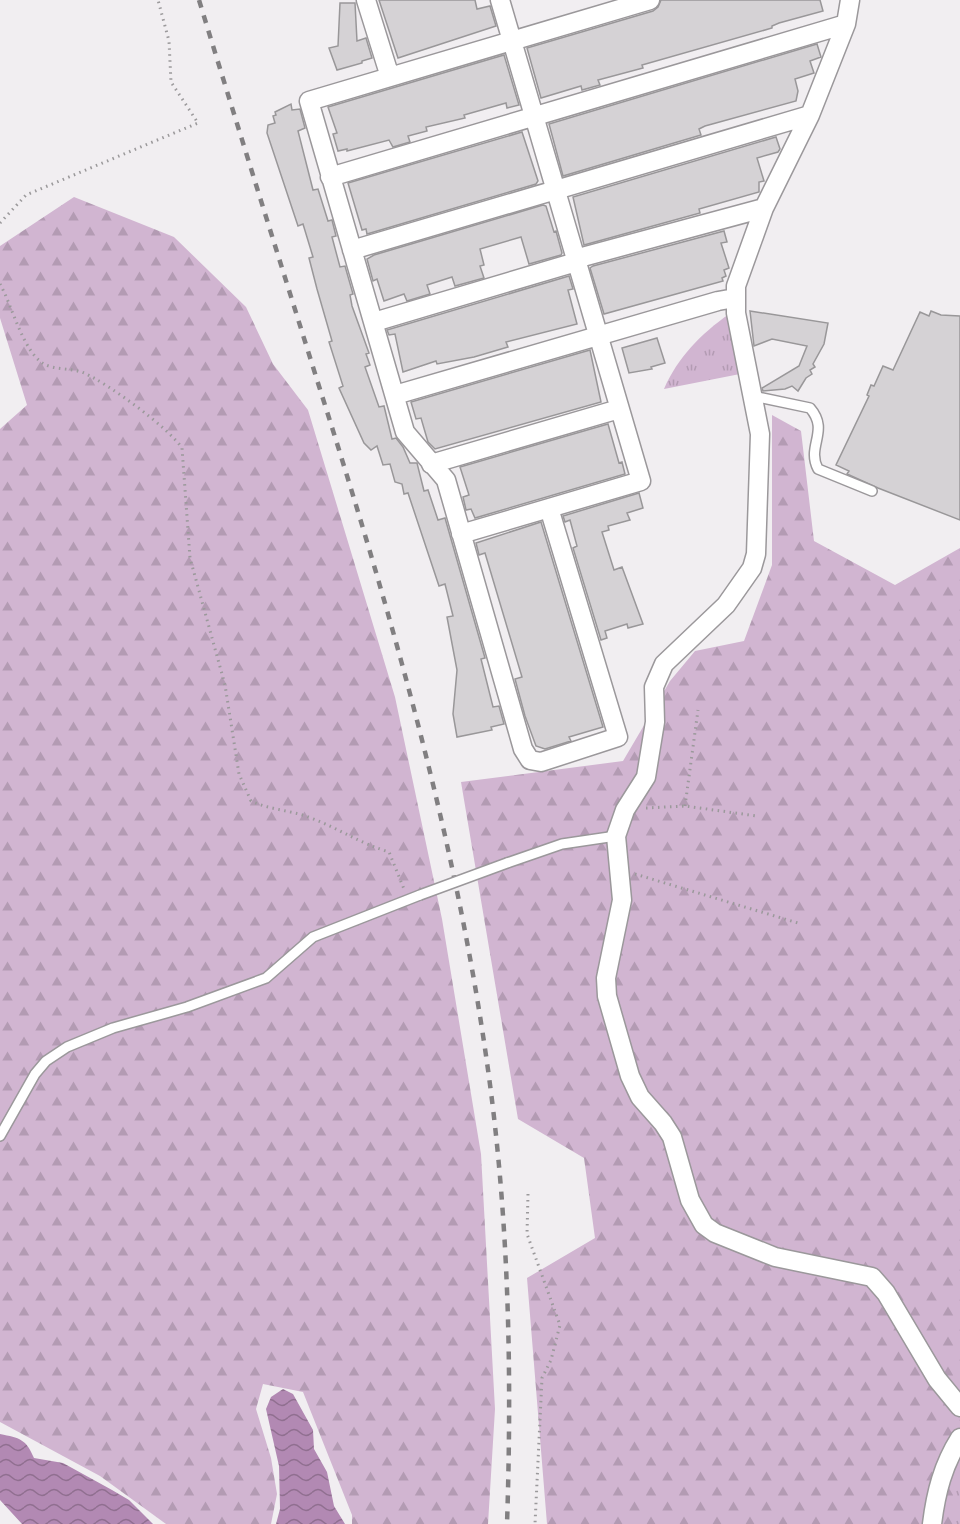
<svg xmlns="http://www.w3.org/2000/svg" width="960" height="1524" viewBox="0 0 960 1524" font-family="Rubik,sans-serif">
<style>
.forest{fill:url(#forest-firs)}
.park{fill:url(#park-tufts)}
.water{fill:url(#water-waves)}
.building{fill:#d5d2d5;stroke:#999799;stroke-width:1.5}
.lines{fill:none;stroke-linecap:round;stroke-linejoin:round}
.service-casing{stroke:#9b989b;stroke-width:12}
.minor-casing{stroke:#9b989b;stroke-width:21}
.path{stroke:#9b999b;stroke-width:3;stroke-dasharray:1.5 4.5;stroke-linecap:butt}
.service{stroke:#fff;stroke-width:9}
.minor{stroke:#fff;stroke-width:18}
.rail{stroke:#817f81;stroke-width:4.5;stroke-dasharray:8 8;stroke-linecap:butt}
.service-bridge-casing{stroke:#9b989b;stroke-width:12;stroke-linecap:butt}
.service-bridge{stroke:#fff;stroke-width:9}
</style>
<defs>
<pattern id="forest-firs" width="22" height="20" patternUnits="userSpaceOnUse" patternTransform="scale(1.5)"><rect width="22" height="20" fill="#d1b5d1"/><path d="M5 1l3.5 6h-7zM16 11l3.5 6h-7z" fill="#b39bb3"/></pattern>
<pattern id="park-tufts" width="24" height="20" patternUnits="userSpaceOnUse" patternTransform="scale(1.5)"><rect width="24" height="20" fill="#d1b5d1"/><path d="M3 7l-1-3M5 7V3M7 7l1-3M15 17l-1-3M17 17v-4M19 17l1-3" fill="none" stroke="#b39bb3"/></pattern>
<pattern id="water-waves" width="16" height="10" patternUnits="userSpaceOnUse" patternTransform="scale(1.5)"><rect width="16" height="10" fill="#b289b3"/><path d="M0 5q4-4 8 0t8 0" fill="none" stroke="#906f90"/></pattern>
</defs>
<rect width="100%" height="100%" fill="#f1eef1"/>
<path class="forest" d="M74 197 174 237 246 307 273 364 308 410 395 697 442 919 481 1154 495 1409 488 1524H352V1515L303 1392 263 1384 256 1409 271 1458 277 1494 271 1524H166L100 1476 0 1422V429L27 405 0 318V246Z
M772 415 801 431 814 541 895 585 960 548V1524H547L527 1278 595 1238 584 1158 518 1119 461 782 623 761 670 681 695 651 744 641 772 565Z"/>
<path class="park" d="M729 314 732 342 740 374 664 389C678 357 701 334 729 314Z
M960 1468V1524H954C953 1504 951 1486 960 1468Z"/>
<path class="water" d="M283 1389 293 1394 313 1430 314 1449 327 1472 334 1506 345 1524H276L280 1509 279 1466 266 1409 271 1397Z
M0 1434C20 1438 26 1439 34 1458L63 1463 112 1490 129 1500 153 1524H22L0 1500Z"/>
<path class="building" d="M379 0H475L477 9 490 6 496 26 398 58Z
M661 0H820L823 11 779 23 772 26V28L642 65 643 68 598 80 600 85 582 90 581 86 541 98 527 48 653 11 658 7Z
M340 3H355L357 41 366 38 372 58 362 61V63L337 70 329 48 338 46Z
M817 44 821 57 810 61 814 73 795 79 798 91 796 101 705 126 699 129 701 135 563 176 549 124Z
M504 55 519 105 507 108 506 103 464 115 465 118 426 127 427 131 408 136 410 142 393 147 389 140 347 151V149L338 151 333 134 337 133 328 107Z
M291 104 292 110 300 109 305 128 298 131 313 190 318 189 328 221 332 220 336 236 332 237 340 267 345 266 353 294 350 295 352 306 369 353 366 354 370 365 365 367 379 407 384 406 392 439 396 438 403 447 410 463H417L424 491 428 490 438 520 445 518 485 658 481 659 493 707 499 706 504 724 491 727 492 730 457 737 453 714 457 670 447 617 453 616 445 584 439 586 408 493 404 494 402 484 395 482 390 464 383 465 377 446 371 450 364 443 339 388 343 386 329 342 332 341 317 289 309 258 313 257 303 224 298 226 267 133 268 125 275 123 273 116 276 115 275 112Z
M522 132 538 181 536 184 367 234 366 229 362 230 348 183Z
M776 137 780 149 778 152 757 158 764 181 759 182V192L699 209 700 213 584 245 573 197Z
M543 205 546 206 554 232 556 231 562 253 561 255 529 264 521 237 480 249 484 265 480 266 484 278 455 286 452 277 427 285 430 294 407 301 404 294 384 301 377 279 373 281 367 259 374 255Z
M724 231 727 242 721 243 729 268 724 270 726 276 722 278 723 281 604 314 590 268 593 266Z
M569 276 573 289 568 290 577 324 506 342 508 347 474 357 437 364 436 361 403 372 395 334 389 335 387 330Z
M750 311 828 323 824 344 813 364 815 367 810 370 812 374 806 378 798 391 792 386 785 389 763 391 762 388 799 366 807 346 772 339 754 346Z
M931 311 941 315 960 316V520L878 488 847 474 849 471 836 465 869 396 867 395 871 385 874 386 883 366 893 370 920 312 929 316Z
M657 338 665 363 651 367 652 369 629 373 622 348Z
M590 350 601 402 435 449 428 442 421 418 416 419 411 402Z
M608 424 619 463 622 462 625 474 475 518 471 509 466 510 463 497 469 495 460 467Z
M639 493 643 508 627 513 630 520 608 526 609 530 602 532 614 570 622 567 643 624 628 628 627 624 605 631 607 638 601 640 573 548 577 546 570 520 565 522 563 516Z
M541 522 603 727 569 737 571 741 545 749 536 746 525 716 515 679 522 677 485 553 479 555 476 543Z"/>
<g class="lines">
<g class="service-casing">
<path id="service" d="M753 396 810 408C830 431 806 446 818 469L872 491
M507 863 562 844 616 836
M0 1136 35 1074 46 1061 67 1047 113 1028 187 1007 266 978 313 937 420 895"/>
</g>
<g class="minor-casing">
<path id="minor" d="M366 0 390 77
M850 0 846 24 810 115 764 208 736 286V313L760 434 756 554 752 568 726 605 664 664 654 687 655 722 646 777 625 810 616 836 622 900 606 978 607 996 630 1076 640 1097 663 1123 672 1137 690 1200 704 1225 715 1233 775 1257 872 1277 886 1293 937 1379 960 1407
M330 177 846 24
M352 250 810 115
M575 259 764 208
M374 322 576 262
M395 395 718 301 735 298
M431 464 619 409
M549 508 618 737 541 762 530 760 523 749 446 480 405 432 309 101 650 0
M461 534 641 481 500 0
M932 1524C936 1492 943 1465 960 1438"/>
</g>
<path class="path" d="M0 223 26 195 198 123 171 82 169 41 158 0
M0 284C12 305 23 352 44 364 55 370 72 368 84 373 107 383 168 427 182 448L190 558 225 685 239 774 251 801C270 810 291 810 311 818 338 828 359 843 389 852L404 889
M685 806 698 710
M646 808 685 806 757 816
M635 874 798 923
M528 1194 527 1234 560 1325 551 1360 542 1378 535 1524"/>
<use href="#service" class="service"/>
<use href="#minor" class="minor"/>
<path class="rail" d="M199 0C238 128 278 255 318 383 390 610 457 840 489 1077 509 1225 512 1375 507 1524"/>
<g class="service-bridge-casing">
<path id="service-bridge" d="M420 895 507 863"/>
</g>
<use href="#service-bridge" class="service-bridge"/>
</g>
</svg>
